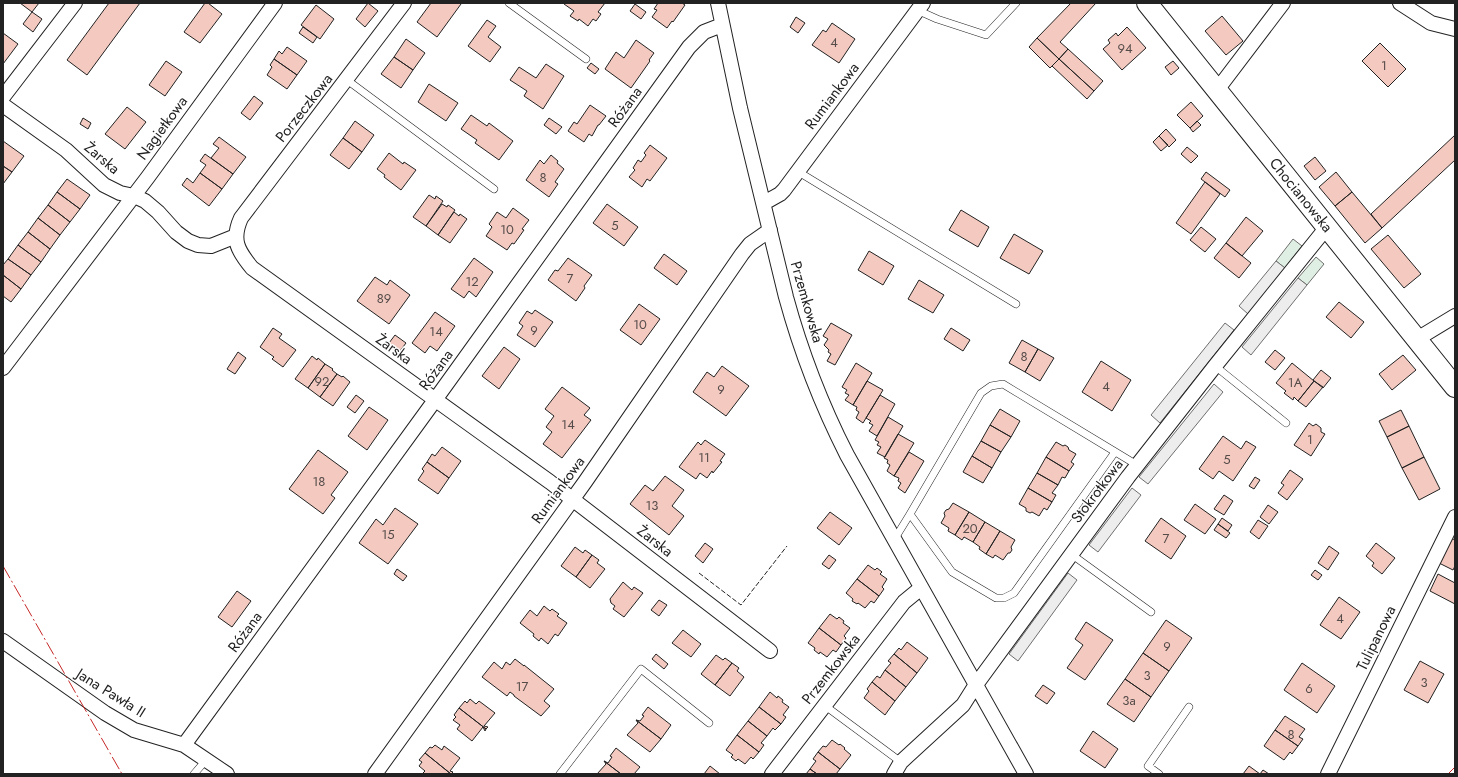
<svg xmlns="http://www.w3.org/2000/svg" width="1458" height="777" viewBox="0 0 1458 777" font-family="Jost,sans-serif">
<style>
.green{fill:#e0efe3;stroke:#6f6f6f}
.parking{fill:#ededed;stroke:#6f6f6f}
.building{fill:#f3c9c0;stroke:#222}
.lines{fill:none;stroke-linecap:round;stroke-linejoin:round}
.lane-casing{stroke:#222;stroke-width:8}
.street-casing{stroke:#222;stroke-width:16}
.secondary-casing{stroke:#222;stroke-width:22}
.lane{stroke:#fff;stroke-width:7}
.street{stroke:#fff;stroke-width:14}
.secondary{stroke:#fff;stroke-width:20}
.fence{stroke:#222;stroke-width:1;stroke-dasharray:5 2;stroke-linecap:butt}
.power{stroke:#c62828;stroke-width:1;stroke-dasharray:14 3 2 3;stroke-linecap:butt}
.labels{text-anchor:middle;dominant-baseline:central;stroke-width:3;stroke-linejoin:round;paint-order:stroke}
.number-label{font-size:13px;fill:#564c4a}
.street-label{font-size:15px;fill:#222;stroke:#fff}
</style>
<rect width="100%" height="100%" fill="#fff"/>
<path class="green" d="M1293 239 1302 246 1285 268 1276 261Z
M1316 257 1324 264 1307 285 1298 278Z"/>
<path class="parking" d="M1276 261 1285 268 1248 314 1239 306Z
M1298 278 1307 285 1251 355 1242 347Z
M1225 323 1234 330 1160 423 1151 415Z
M1214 384 1223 392 1148 484 1139 477Z
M1132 488 1141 495 1098 552 1089 545Z
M1068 573 1077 580 1018 661 1009 654Z"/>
<path class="building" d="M20 3H39L32 12Z
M109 3H140L87 75 67 60Z
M205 3H208L222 14 200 43 184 32Z
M368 3 378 11 365 27 356 19Z
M431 3H460L461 4 437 37 417 22Z
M565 3H605L598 12 601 14 596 21 593 19 588 26 579 19 578 21 570 16 574 11 564 4Z
M658 3H682L685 5 673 22 672 21 667 28 652 17 657 10 654 9Z
M1071 3H1096L1060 42 1068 49 1059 59 1037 38Z
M635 4 646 12 641 19 630 11Z
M316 5 334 19 320 39 301 25Z
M32 12 42 19 33 32 23 24Z
M1222 16 1243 41 1226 55 1205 31Z
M796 17 805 23 798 33 790 27Z
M487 20 496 26 488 37 501 47 490 62 468 46Z
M832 23 855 39 839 63 812 45 823 30 826 32Z
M303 27 317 37 313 43 299 33Z
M1127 27 1146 48 1122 70 1103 49 1110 43 1108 40 1116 33 1118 36Z
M3 33 18 44 3 64Z
M1037 38 1059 59 1050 68 1029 47Z
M406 39 425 53 413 70 394 57Z
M636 40 654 53 649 60 650 61 631 88 605 69 616 52 624 58Z
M1380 43 1406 69 1388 87 1362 61Z
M287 47 307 61 297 75 274 59 279 51 282 54Z
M1068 49 1103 81 1094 91 1059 59Z
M394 57 413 70 401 88 381 74Z
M274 59 297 75 287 89 267 75 272 67 270 65Z
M1059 59 1094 91 1087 99 1052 66Z
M166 61 182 72 165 96 149 85Z
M1173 61 1179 68 1171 75 1165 67Z
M591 63 599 69 595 74 587 68Z
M546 64 564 76 543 109 524 96 527 91 510 80 519 67 536 78Z
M429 84 458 103 446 121 418 102Z
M254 96 263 103 250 120 241 113Z
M1191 102 1203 116 1190 128 1177 115Z
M590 105 606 116 599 125H598L592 136 589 134 584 142 568 131 574 122 577 124Z
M127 107 146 122 125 149 105 134Z
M471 115 487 126 489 123 513 141 499 160 475 143 477 140 461 129Z
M83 118 91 123 88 129 80 124Z
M549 118 562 127 556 134 544 125Z
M355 121 374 135 362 152 343 138Z
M1197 121 1201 125 1193 132 1190 128Z
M1166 129 1176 140 1169 147 1159 136Z
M1455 135V160L1382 228 1371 214Z
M1159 136 1168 145 1161 151 1153 142Z
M219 137 246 157 233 174 211 158 219 148 213 144Z
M343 138 362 152 349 169 330 155Z
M3 141 24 156 12 172 3 166Z
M650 145 667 158 650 181 647 179 642 187 629 177 635 170 633 168 638 160 641 162 646 155 644 153Z
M1187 147 1198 156 1191 163 1181 154Z
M389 153 403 164 404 162 416 170 401 190 384 177 385 175 377 169Z
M205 154 233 174 222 189 200 173 206 165 200 161Z
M551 155 558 161 557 163 564 169 555 182 558 184 549 197 526 180 540 160 544 164Z
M1315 157 1326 171 1315 180 1304 166Z
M3 166 12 172 3 184Z
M1206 172 1230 190 1225 197 1201 179Z
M1336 172 1352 192 1335 206 1319 187Z
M200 173 222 189 209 206 182 185 187 178 193 183Z
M67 179 90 195 80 209 57 192Z
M1205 182 1220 194 1191 234 1176 223Z
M57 192 80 209 70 222 48 205Z
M1352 192 1382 228 1365 243 1335 206Z
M429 195 435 199 436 196 443 201 426 226 413 217Z
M442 204 447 207 448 205 455 210 438 235 426 226Z
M607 204 638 227 624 246 593 223Z
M48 205 70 222 60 235 38 218Z
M513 208 529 220 522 229 524 230 514 244 512 243 507 250 486 236 492 227 489 224 497 212 506 218Z
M961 210 989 227 978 247 949 230Z
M454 212 459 216 460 214 467 219 450 243 438 235Z
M1246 217 1263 231 1242 256 1226 243Z
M38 218 60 235 50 249 28 232Z
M1201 227 1216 239 1205 252 1190 240Z
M28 232 50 249 41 262 18 245Z
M1014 234 1043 251 1029 274 1000 258Z
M1388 235 1421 274 1404 288 1371 249Z
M1226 243 1251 263 1239 278 1214 258Z
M18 245 41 262 31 275 8 259Z
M869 251 894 266 883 285 858 270Z
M664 254 687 271 677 285 654 268Z
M474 258 493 272 476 297 469 291 464 298 451 289Z
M568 258 592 275 584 286 585 288 576 301 548 280 555 270 558 271Z
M8 259 31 275 21 289 3 275V265Z
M3 275 21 289 11 302 3 296Z
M375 277 387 285 390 280 410 295 389 324 357 301Z
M919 280 944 295 933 313 908 299Z
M1339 302 1364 322 1351 338 1326 317Z
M639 304 660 319 641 345 620 330Z
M535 310 553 322 535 347 517 335 523 326 519 323 527 311 532 314Z
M435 312 455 326 437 351 430 346 425 353 412 343Z
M831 323 852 335 835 365 827 361 831 354 828 352 829 350 824 345 828 339 823 336Z
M273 328 282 334 279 338 296 350 283 367 272 359 274 357 260 347Z
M951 328 970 340 963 351 944 339Z
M395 335 406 343 400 351 389 343Z
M1022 340 1038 349 1025 372 1009 363Z
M504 347 520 359 499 389 482 376Z
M1038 349 1054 358 1040 381 1025 372Z
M1275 350 1285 358 1275 370 1265 362Z
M238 352 246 358 235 374 227 369Z
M1403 355 1416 370 1392 390 1379 374Z
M312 356 317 360 318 358 325 364 308 388 295 379Z
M1101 361 1131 380 1112 411 1082 392Z
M856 363 872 373 853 405 845 400 849 395 845 393 847 390 842 387Z
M1292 363 1314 381 1298 401 1294 397 1293 400 1284 393 1286 391 1276 383Z
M325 364 333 369 332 370 337 374 320 397 308 388Z
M722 366 749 386 726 416 693 392 707 372 714 377Z
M1321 370 1331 378 1323 388 1313 380Z
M337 374 342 377 343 376 350 382 333 406 320 397Z
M867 381 883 390 863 423 856 418 859 412 856 410 857 407 853 405Z
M1314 381 1323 387 1306 407 1298 401Z
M562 387 590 408 584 415 591 420 562 458 543 444 552 432 546 427 554 416 545 409Z
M356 395 364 401 355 413 347 407Z
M880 395 895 404 877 436 869 431 873 425 869 423 871 421 866 418Z
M369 407 388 420 367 450 348 436Z
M1000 409 1020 421 1011 437 990 425Z
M1401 410 1409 426 1387 437 1379 421Z
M888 417 903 426 885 457 877 453 881 447 877 445 879 442 875 440Z
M1309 423 1313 426 1316 424 1321 428V432L1325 434 1311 456 1294 445Z
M990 425 1011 437 1001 452 981 441Z
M1409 426 1424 457 1402 468 1387 437Z
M898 434 914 443 894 476 887 471 890 465 887 463 888 460 884 458Z
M1223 436 1241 449 1246 441 1256 447 1233 481 1219 471 1213 479 1199 469Z
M705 440 725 454 720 461 722 462 713 473 712 471 707 478 700 473 696 479 679 467 698 442 701 445Z
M981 441 1001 452 992 468 972 456Z
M1056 442 1063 446 1065 445 1068 447 1069 450 1076 454 1071 462 1074 464 1069 471 1046 457Z
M442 447 461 461 449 478 427 462 432 454 435 456Z
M318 450 348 472 331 495 335 498 323 514 289 489Z
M909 452 924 461 905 493 898 488 901 483 898 481 899 478 894 476Z
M972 456 992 468 983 483 963 472Z
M1046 457 1069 471 1065 478 1062 477 1058 485 1037 473Z
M1424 457 1440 489 1419 500 1402 468Z
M427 462 449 478 438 494 418 480 424 471 422 469Z
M1290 470 1303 479 1287 500 1278 493 1284 485 1281 483Z
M1037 473 1058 485 1052 493 1056 495 1052 502 1028 488Z
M665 476 684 490 672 506 684 516 669 535 630 504 645 485 653 491Z
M1255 477 1260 480 1254 489 1249 486Z
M1028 488 1052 502 1047 510 1044 508 1039 516 1032 512 1030 513 1026 511V508L1019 504Z
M1224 495 1233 501 1224 515 1214 509Z
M953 503 969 512 955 535 948 531 949 528 941 523 945 516 944 513 946 510 949 509Z
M1195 504 1216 519 1205 534 1184 520Z
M1268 505 1278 512 1269 524 1260 517Z
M395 508 418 524 388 564 359 543 376 519 383 525Z
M830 512 852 528 839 545 817 528Z
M969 512 985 522 973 542 964 537 962 540 955 535Z
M1161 518 1186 536 1171 559 1145 541Z
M1222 518 1232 525 1228 531 1218 524Z
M1258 520 1268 526 1259 539 1250 532Z
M985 522 1000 531 986 554 979 549 980 547 973 542Z
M1218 524 1230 533 1226 538 1214 530Z
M1000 531 1015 540 1011 547 1012 550 1010 553H1008L1003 560 995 555 993 558 986 554Z
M1451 538 1455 540V566L1453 570 1439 563Z
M705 543 713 549 703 563 695 556Z
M1376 543 1395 558 1382 574 1372 566 1374 563 1366 556Z
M1329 546 1339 553 1328 570 1318 563Z
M575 547 583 553 585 550 592 555 576 577 561 566Z
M592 555 599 560 597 563 605 569 590 588 576 577Z
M829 555 836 560 829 569 822 564Z
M868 565 875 570 877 568 882 572 880 574 887 579 882 587 884 589 879 596 857 579Z
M397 569 407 576 403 581 394 574Z
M1315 570 1322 575 1318 580 1311 575Z
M1438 574 1455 583V604L1430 591Z
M857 579 879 596 874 603 871 601 865 608 858 603 857 604 852 601 853 599 846 593Z
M623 582 632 590 634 587 643 593 624 617 613 609 615 606 611 603 610 599Z
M237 591 251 601 232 627 218 617Z
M1339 597 1360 612 1341 639 1320 625Z
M659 600 667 605 659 616 651 610Z
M544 606 550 611 552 609 559 614 557 616 567 623 558 636 555 634 548 644 541 638 539 641 533 636 534 634 520 623 530 610 537 616Z
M830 614 837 619 839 617 844 621 843 623 850 628 844 636 846 638 841 645 819 628Z
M1166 620 1192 638 1169 671 1143 653Z
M1086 622 1113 640 1085 680 1067 668 1083 645 1075 639Z
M819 628 841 645 836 652 833 650 827 657 820 652 819 654 814 650 815 648 808 643Z
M683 630 701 644 691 657 672 643Z
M907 642 928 658 917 673 894 654 899 648 901 650Z
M1143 653 1169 671 1151 697 1125 679Z
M656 654 668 664 664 669 652 659Z
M894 654 917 673 906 687 885 670 891 663 888 661Z
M716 655 723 660 725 658 732 663 715 685 701 674Z
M515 659 524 666V665L554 689 544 701 550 706 541 716 514 696V695L510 692 507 696 482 677 494 662 502 669 506 662 510 665Z
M1420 661 1444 674 1428 703 1404 690Z
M732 663 739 668 737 671 744 677 730 696 715 685Z
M1302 663 1335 686 1317 713 1284 690Z
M885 670 906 687 895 701 872 682 877 676 880 678Z
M1125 679 1151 697 1134 722 1107 704Z
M872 682 895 701 885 715 864 698 869 691 867 689Z
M1043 685 1055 693 1047 704 1035 696Z
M770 692 777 698 778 696 783 700 782 702 789 707 783 715 786 717 781 724 759 707Z
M470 699 476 704 479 701 495 713 484 726 488 727 486 729 459 708 465 701 467 703Z
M648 707 671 725 661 739 636 720 640 721 644 716 642 715Z
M759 707 781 724 775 730 773 728 767 736 748 721Z
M459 708 486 729 485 731 483 727 472 741 457 729 460 725 453 720 456 717 454 715Z
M1285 716 1305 729 1299 737 1303 739 1298 746 1275 730Z
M636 720 661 739 650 752 627 735 638 723Z
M748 721 767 736 761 743 764 745 759 752 737 735Z
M1275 730 1298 746 1292 754 1290 752 1284 760 1264 746Z
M1093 731 1118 749 1105 768 1080 751Z
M737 735 759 752 753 759 751 757 745 764 738 759 736 761 731 757 733 755 726 750Z
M832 740 839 745 840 744 845 748 844 749 851 755 840 769 818 752 823 746 826 747Z
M435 745 442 750 444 746 460 758 450 771 453 772 451 774 425 753 430 747 432 748Z
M616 748 640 767 634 774H621L604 761 608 763 612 757 610 756Z
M818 752 840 769 836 774H817L810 769 816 761 813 759Z
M425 753 451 774 448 773 447 774H422L425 771 419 766 422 762 419 760Z
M604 761 621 774H597L606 764Z
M710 766 720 774H704Z
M1249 766 1260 774 1263 770 1269 774H1243Z
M810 769 817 774H806Z"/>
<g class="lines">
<g class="lane-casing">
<path id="lane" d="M509 3 586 59
M917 10 937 19 986 35 1016 3
M347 80 494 189
M797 171 1016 304
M1215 366 1286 423
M1115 452 1014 593 1004 598H996L952 572 910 514 981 393 991 386 1003 384 1137 465
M894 540 910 514
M1071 554 1151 612
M824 705 901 762
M194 774 206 760
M560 774 641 669 709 723
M1159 774 1148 766 1189 707"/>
</g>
<g class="street-casing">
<path id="street" d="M404 3 241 218C231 240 238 251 252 268L550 482 770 651
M718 3 740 108 786 297C801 352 821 404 847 455L1026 774
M1400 3 1431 23 1455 29
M1217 90 1283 3
M3 97 75 3
M3 105 66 150 104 185 120 193 134 196 145 201 158 212 176 232 188 241 198 245 211 246 236 236
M764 203 780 194 784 190 923 3
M1417 339 1455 316
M3 368 148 177 275 3
M3 641 105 713 134 730 184 745 227 774
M184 745 435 400 689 47 704 32 722 25
M375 774 585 482 742 254 750 244 770 230
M772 774 904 602 921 588
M894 774 901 762 963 705 975 686 1128 477 1215 366 1327 227
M1328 774 1455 517"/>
</g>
<g class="secondary-casing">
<path id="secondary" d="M1147 3 1455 387"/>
</g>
<use href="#lane" class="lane"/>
<use href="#street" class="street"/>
<use href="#secondary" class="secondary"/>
<path class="fence" d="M699 573 741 605 787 546"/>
<path class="power" d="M3 566 122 774
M1448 774 1455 767"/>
</g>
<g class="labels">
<g class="number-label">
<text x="834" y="42">4</text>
<text x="1125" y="48">94</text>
<text x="1384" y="65">1</text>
<text x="543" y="177">8</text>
<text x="615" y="225">5</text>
<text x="507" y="229">10</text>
<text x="570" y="278">7</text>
<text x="472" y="281">12</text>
<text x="384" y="298">89</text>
<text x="640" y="324">10</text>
<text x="534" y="330">9</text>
<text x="436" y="331">14</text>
<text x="1024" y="356">8</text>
<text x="322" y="381">92</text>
<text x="1295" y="382">1A</text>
<text x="1106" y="386">4</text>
<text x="721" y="389">9</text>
<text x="568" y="424">14</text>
<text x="1310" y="439">1</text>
<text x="704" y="457">11</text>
<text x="1227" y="459">5</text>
<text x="319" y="481">18</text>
<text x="652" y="505">13</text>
<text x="970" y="528">20</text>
<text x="388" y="534">15</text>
<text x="1166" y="538">7</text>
<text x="1340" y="618">4</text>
<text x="1167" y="646">9</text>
<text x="1147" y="675">3</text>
<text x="1424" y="682">3</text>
<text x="522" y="686">17</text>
<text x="1309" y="688">6</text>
<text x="1129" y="700">3a</text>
<text x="1291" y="734">8</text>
</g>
<g class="street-label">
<text transform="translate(832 96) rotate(-53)">Rumiankowa</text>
<text transform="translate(625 107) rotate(-54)">Różana</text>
<text transform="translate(304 108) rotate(-52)">Porzeczkowa</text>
<text transform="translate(162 128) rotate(-54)">Nagietkowa</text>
<text transform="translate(102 158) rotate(40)">Żarska</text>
<text transform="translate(1301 195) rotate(51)">Chocianowska</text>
<text transform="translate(807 302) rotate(74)">Przemkowska</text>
<text transform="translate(394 349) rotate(36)">Żarska</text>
<text transform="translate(436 370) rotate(-54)">Różana</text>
<text transform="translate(558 490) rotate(-54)">Rumiankowa</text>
<text transform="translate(1097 491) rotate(-53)">Stokrotkowa</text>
<text transform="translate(655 541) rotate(38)">Żarska</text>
<text transform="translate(245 632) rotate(-54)">Różana</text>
<text transform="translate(1376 638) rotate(-64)">Tulipanowa</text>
<text transform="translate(831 669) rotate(-52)">Przemkowska</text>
<text transform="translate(111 693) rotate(32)">Jana Pawła II</text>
</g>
</g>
<rect width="1458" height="777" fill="none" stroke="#222222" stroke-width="8"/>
</svg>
